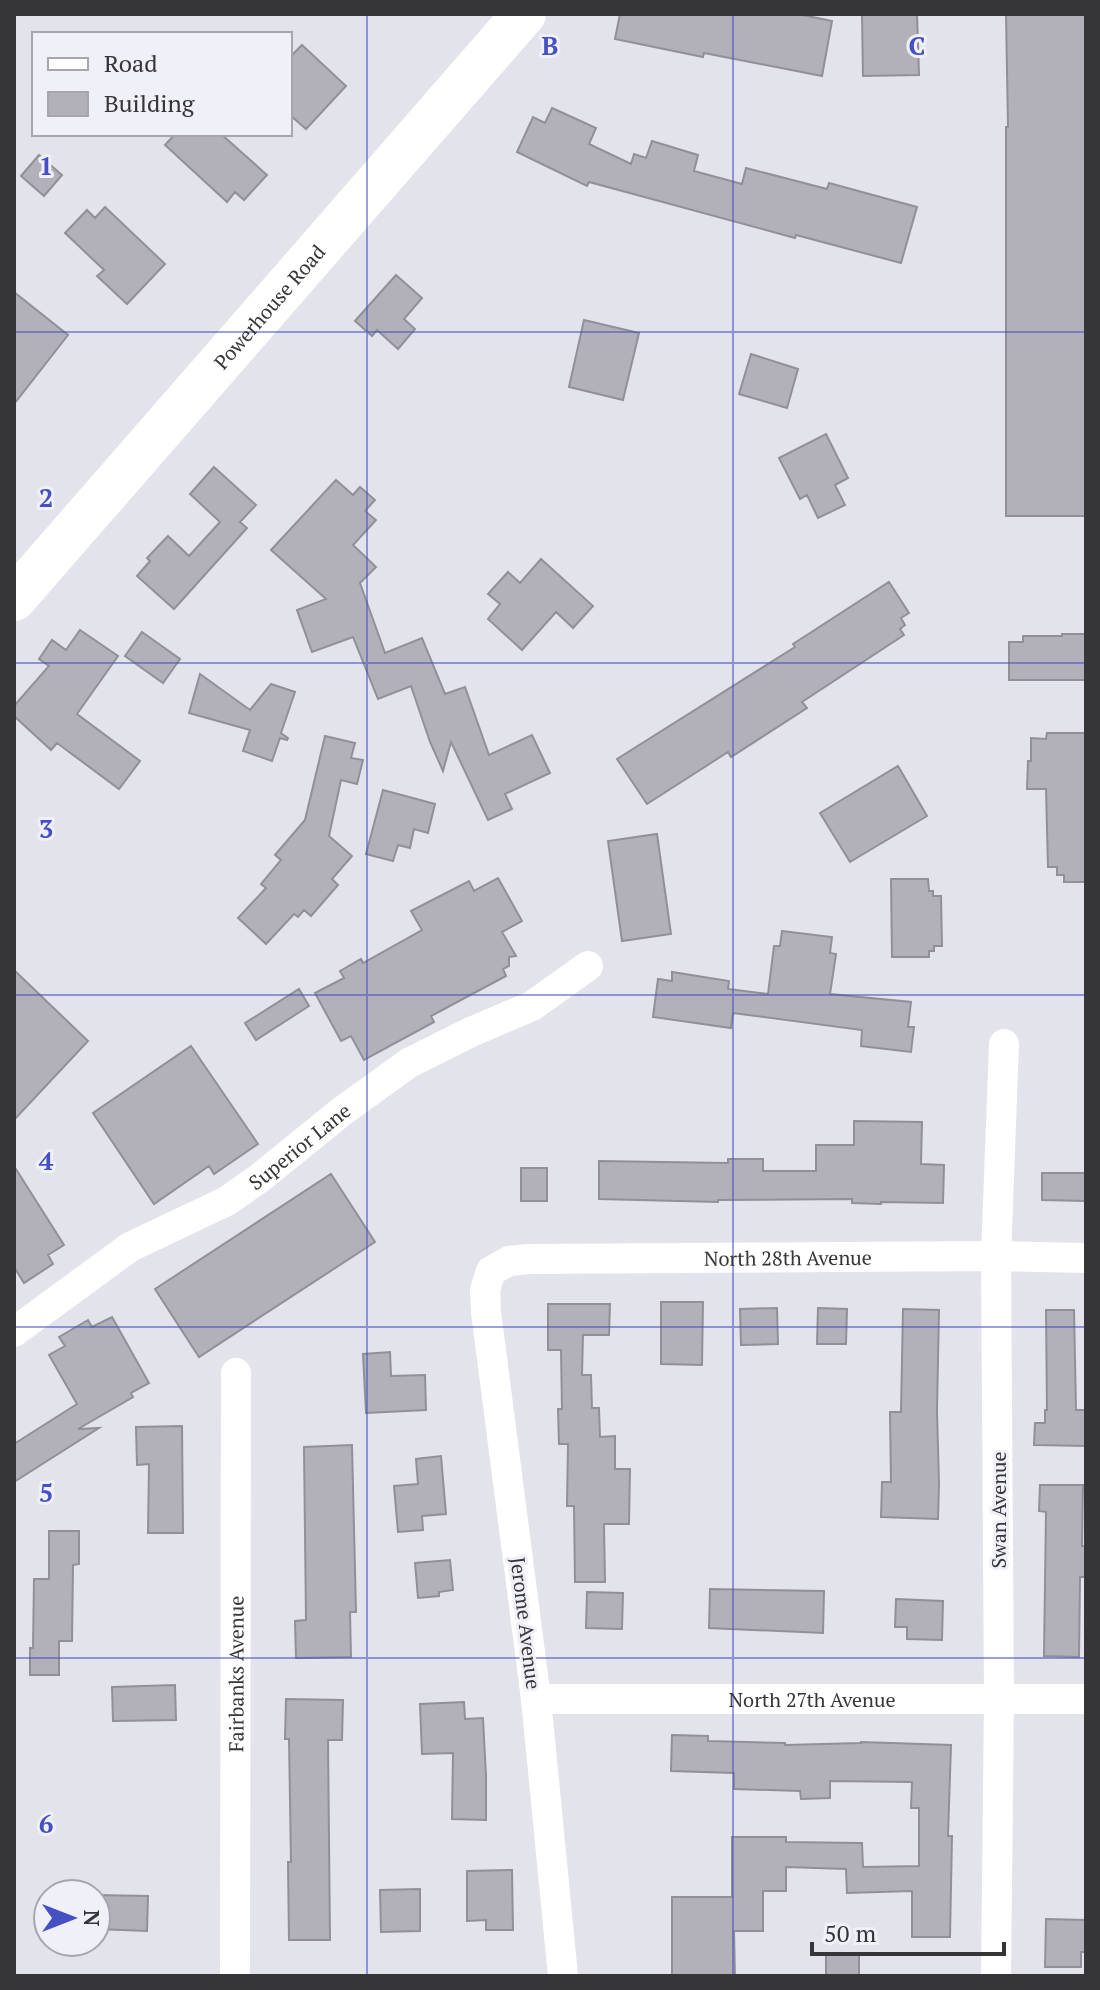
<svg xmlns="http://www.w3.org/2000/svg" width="1100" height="1990" viewBox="0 0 1100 1990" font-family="'PT Serif',serif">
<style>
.building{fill:#b2b1b9;stroke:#919097;stroke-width:2}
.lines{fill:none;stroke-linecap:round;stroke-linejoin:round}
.street{stroke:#fff;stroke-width:30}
.secondary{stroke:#fff;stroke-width:44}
.grid{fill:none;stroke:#4550c4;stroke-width:2;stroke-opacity:0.55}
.labels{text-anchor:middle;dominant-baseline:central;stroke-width:6;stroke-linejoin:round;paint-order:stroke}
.street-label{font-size:20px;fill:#363639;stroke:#f0f0f8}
.grid-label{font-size:26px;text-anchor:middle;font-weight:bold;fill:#4550c4;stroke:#f0f0f8;stroke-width:6;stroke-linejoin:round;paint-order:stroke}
</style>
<rect width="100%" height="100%" fill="#e3e3eb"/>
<path class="building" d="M620 14H798L832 21 822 76 704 53 703 57 615 39Z
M862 14H917L919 75 863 76Z
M1006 14H1086V516H1006V127H1008Z
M302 45 346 86 306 129 290 115V57Z
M552 108 596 128 589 144 631 164 634 154 646 158 652 141 698 155 694 171 742 184 746 168 827 189 829 183 917 207 901 263 796 235 795 238 589 182 587 186 517 152 533 117 545 123Z
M175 134H221L267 175 244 200 235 192 227 202 165 145Z
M39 155 62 175 44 196 21 176Z
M105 207 165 264 127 304 97 276 104 270 65 233 87 210 95 218Z
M396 275 422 298 404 319 415 329 398 349 377 330 372 336 355 321Z
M14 292 68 335 14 404Z
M584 320 639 333 623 400 569 387Z
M751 354 798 369 787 408 739 394Z
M826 434 848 478 835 485 845 505 818 518 807 495 800 499 779 458Z
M214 467 256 505 240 522 247 528 174 609 137 576 150 561 147 558 168 536 189 556 220 522 190 494Z
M336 480 353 495 360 487 375 500 365 511 376 520 353 545 376 567 360 583 385 653 422 638 445 694 465 687 489 755 532 735 550 773 505 794 512 809 488 820 451 742 443 771 430 742 411 686 378 699 353 637 312 652 297 610 326 599 271 550Z
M541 559 593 606 573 628 556 612 522 650 488 619 500 604 488 594 508 572 520 583Z
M889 582 909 613 901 618 905 625 900 629 904 635 802 702 807 708 731 757 728 752 647 804 617 759 795 647 793 644Z
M80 630 118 656 77 714 140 761 119 789 57 743 51 750 14 716V706L49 666 39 659 52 640 66 650Z
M142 632 180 659 163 683 125 656Z
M1062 634H1086V680H1009V642H1023V636H1062Z
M200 674 250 710 271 684 295 692 281 733 288 738 287 740 280 738 272 761 243 751 250 730 189 713Z
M1047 733H1086V882H1064V875H1057V867H1048L1046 789H1027L1028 761H1031V738L1046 739Z
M325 736 355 743 351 758 363 760 357 784 341 780 329 836 352 856 332 879 338 885 311 916 304 910 298 917 294 914 266 944 238 918 266 888 261 884 281 860 275 855 305 820Z
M898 766 927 816 850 862 820 813Z
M383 790 435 804 428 833 414 829 410 848 398 845 393 861 366 854Z
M657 834 671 934 622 941 608 841Z
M498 878 522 921 502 932 516 956 509 957V966L503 969 506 976 431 1016 434 1022 364 1060 351 1036 341 1041 315 993 344 978 340 971 361 959 363 963 422 930 411 911 469 881 474 891Z
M891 879H928L929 891H933V896H941L942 946H934V951H929V957H892Z
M782 931 832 937 830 953 836 954 830 994 911 1002 908 1027H914L911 1052 861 1046 862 1030 733 1013 731 1028 653 1017 658 979 672 981V972L729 981 728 989 768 994 774 946H780Z
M14 970 88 1041 14 1120Z
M299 989 309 1006 256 1040 245 1023Z
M191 1046 258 1144 214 1174 209 1166 154 1204 93 1113Z
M854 1121 922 1122 921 1164 944 1165 943 1203 881 1202V1204L852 1203V1199L718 1200V1202L599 1199V1161L728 1163V1159H763V1171H816V1145H854Z
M14 1166 64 1245 48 1255 53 1264 24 1283 14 1267Z
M521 1168H547V1201H521Z
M1042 1173H1086V1201L1042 1200Z
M331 1174 375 1242 199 1357 155 1289Z
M661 1302H703L702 1365 661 1364Z
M548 1304H610L609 1335H583L582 1375H591L592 1408H599L600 1437 615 1436V1469H630L629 1524H604L605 1582H575L574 1506H567L568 1444H559L558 1409H562L561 1350H548Z
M777 1308 778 1344 741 1345 740 1309Z
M818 1308 847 1309 846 1344H817Z
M903 1309 939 1310 937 1411 939 1484 938 1519 881 1517 882 1482H891L890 1412H901Z
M1046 1310H1074L1076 1410H1086V1446L1034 1445 1035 1423H1045V1410H1047Z
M112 1317 149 1383 131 1393 133 1397 78 1429 99 1428 14 1482V1444L77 1404 49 1355 65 1346 59 1337 88 1320 92 1327Z
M390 1352 391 1376 425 1375 426 1410 366 1413 363 1354Z
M182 1426 183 1533H148L149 1464 137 1465 136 1427Z
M352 1445 356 1612H350L351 1657 296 1658 295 1621 306 1620 304 1447Z
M441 1456 446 1514 422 1516 423 1530 398 1532 394 1486 418 1484 416 1459Z
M1040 1485H1083L1082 1546H1086V1577H1080L1079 1657 1044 1656 1046 1512 1039 1511Z
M49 1531H79V1564L73 1565 72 1641H59V1675H30V1648H33L34 1579H49Z
M450 1560 453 1590 439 1592V1596L418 1598 415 1563Z
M710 1589 824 1591 823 1633 709 1628Z
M587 1592 623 1593 622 1629 586 1628Z
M896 1599 943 1601 942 1640 907 1639V1627H895Z
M175 1685 176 1720 113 1721 112 1687Z
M286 1699 343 1700 342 1740H328L330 1940H289L288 1862H291L289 1739H285Z
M464 1702 465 1719 483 1718 486 1776V1820L452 1819 453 1753 422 1754 420 1704Z
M672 1735 708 1736V1741L785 1743V1745L861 1743V1742L951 1745 948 1836H952L950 1937H912V1891L847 1893 846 1869 786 1867V1891H763V1931H734L735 1976H672V1897H732V1837H786V1842L862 1843 863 1867 919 1866V1808H911L912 1782 830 1781V1798L801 1799 800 1791 734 1789V1773L671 1771Z
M512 1870 513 1930H486V1920L467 1921V1871Z
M420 1889V1931L381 1932 380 1890Z
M96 1895 148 1896 147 1931 96 1929Z
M1046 1919 1086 1920V1952H1081V1967H1045Z
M826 1954 859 1955V1976H826Z"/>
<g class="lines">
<g class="street">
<path id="s1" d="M14 1332 130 1247 227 1201 261 1177 341 1112 409 1063 471 1032 532 1006 588 966"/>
<path id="s2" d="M536 1699H1086"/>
<path id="s3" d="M235 1976 236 1373"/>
<path id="s4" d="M563 1976 536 1699 486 1312 485 1290 491 1271 509 1261 529 1259 996 1256 1086 1258"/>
<path d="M996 1976 999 1699 996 1256 1004 1044"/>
</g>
<path class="secondary" id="s5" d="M14 599 524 14"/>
</g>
<path class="grid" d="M367 14V1976M733 14V1976M14 332H1086M14 663H1086M14 995H1086M14 1327H1086M14 1658H1086"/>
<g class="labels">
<g class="street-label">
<text stroke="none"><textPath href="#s5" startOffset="388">Powerhouse Road</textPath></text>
<text stroke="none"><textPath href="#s1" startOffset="342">Superior Lane</textPath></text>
<text stroke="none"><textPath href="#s4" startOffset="1010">North 28th Avenue</textPath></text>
<text transform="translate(998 1510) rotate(-90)">Swan Avenue</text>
<text transform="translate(526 1623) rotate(83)">Jerome Avenue</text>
<text stroke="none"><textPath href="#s3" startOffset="302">Fairbanks Avenue</textPath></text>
<text stroke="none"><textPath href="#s2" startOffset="276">North 27th Avenue</textPath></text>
</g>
</g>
<g class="grid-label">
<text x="550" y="55">B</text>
<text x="917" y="55">C</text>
<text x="46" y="175">1</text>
<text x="46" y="507">2</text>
<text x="46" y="838">3</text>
<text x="46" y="1170">4</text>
<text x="46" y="1502">5</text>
<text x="46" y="1833">6</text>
</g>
<rect width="1100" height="1990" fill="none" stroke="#363639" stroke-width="32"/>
<rect x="32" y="32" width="260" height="104" fill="#f0f0f8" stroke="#a6a6ac" stroke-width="2"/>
<rect x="48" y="58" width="40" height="12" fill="#ffffff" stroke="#a6a6ac" stroke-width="2"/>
<text x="104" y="72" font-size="24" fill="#363639">Road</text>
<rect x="48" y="92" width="40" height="24" fill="#b2b1b9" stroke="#a6a6ac" stroke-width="2"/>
<text x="104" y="112" font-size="24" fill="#363639">Building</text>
<g transform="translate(72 1918) rotate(90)"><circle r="38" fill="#f0f0f8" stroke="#a6a6ac" stroke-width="2"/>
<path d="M0-6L14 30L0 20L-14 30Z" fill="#4550c4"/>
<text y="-12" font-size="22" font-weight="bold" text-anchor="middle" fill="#363639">N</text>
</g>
<path d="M812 1942v12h192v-12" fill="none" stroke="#363639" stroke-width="4"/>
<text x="824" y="1942" font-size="24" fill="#363639" stroke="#f0f0f8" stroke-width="6" paint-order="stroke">50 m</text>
</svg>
